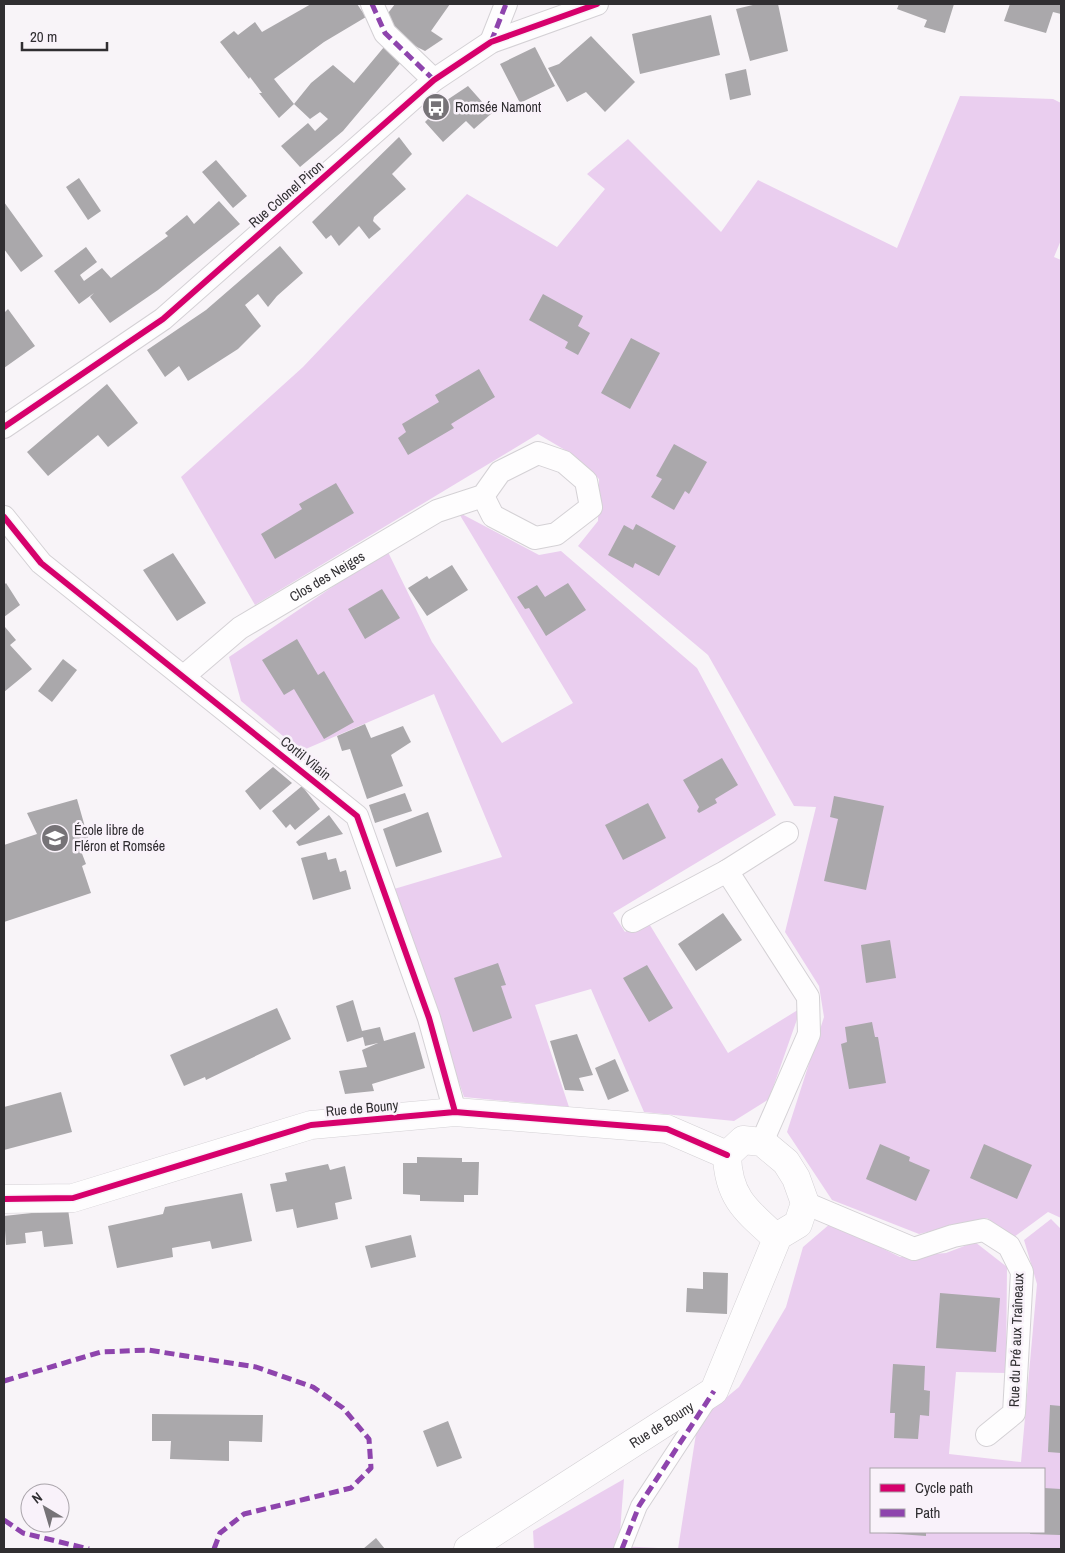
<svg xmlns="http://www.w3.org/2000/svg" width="1065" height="1553" viewBox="0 0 1065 1553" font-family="'Archivo Narrow',sans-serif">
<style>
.green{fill:#eaceef;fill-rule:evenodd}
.building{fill:#aaa8ab}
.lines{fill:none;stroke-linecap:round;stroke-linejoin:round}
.pedestrian-casing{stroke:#d4d1d5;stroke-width:18}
.minor-casing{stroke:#d4d1d5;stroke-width:24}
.tertiary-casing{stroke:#d4d1d5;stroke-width:29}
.pedestrian{stroke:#fefdfe;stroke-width:16}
.minor{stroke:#fefdfe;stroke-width:22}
.tertiary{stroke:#fefdfe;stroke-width:28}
.quiet{stroke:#8e44ad;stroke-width:5;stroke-dasharray:10 5;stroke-linecap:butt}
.cycleway-casing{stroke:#f9f2fa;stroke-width:9}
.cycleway{stroke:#d6006c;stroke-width:6}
.labels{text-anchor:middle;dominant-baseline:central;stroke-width:5;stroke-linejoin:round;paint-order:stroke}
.poi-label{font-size:14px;fill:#302e31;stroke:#f9f2fa;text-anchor:start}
.street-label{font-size:14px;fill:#302e31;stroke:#f9f2fa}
</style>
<rect width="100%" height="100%" fill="#f8f4f8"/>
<path class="green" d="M960 96 1053 99 1061 103V240L1054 257 1061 260V1218L1048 1212 1014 1237 987 1218 919 1234 832 1200 787 1132 824 1017 819 986 785 932 816 807 794 806 708 655 578 546 598 521 599 479 575 456 538 434 255 605 181 477 303 367 467 194 557 247 605 189 587 174 628 139 721 232 758 180 897 248Z
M458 512 539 555 561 551 697 668 776 815 613 913 625 932 645 917 728 1053 801 1008 769 1099 734 1121 644 1112 591 989 535 1005 569 1107 464 1097 394 889 502 857 434 694 301 751 241 701 229 657 387 550 432 642 502 743 573 703Z
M1051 1219 1061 1229V1549H534L533 1531 624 1479 619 1546 678 1549 698 1421 739 1387 786 1307 803 1247 831 1223 900 1257 946 1253 975 1242 1007 1267 1006 1373 956 1372 949 1454 1021 1462 1037 1284 1024 1240ZM871 1469H1044V1532H871Z"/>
<path class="building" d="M311 4H357L366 17 324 42 274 79 294 104 279 118 259 93H262L250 77 249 79 220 42 234 31 238 35 255 22 262 32Z
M395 4H450L431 31 443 39 425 51 411 44 385 17Z
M757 4H778L788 51 750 61 736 9Z
M899 4H954L945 33 924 27 927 20 897 9Z
M1010 4H1061V14L1053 12 1046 33 1004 21Z
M711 15 720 55 640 74 632 34Z
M591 36 635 82 605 112 586 92 567 102 548 68 559 64Z
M384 47 402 61 343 131 300 167 281 146 308 123 315 131 328 119 320 112 310 119 294 104 311 83 333 65 354 83Z
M535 47 555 86 520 103 500 64Z
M746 69 751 95 730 100 725 74Z
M468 86 492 113 474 129 466 121 443 142 425 122 447 100Z
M399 137 412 154 392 174 406 189 374 217 373 221 381 229 369 239 359 226 339 246 331 235 326 239 312 222Z
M216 160 247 196 233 208 202 172Z
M79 178 101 211 88 220 66 187Z
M219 201 240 224 158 290 110 323 90 297 94 293 79 304 54 271 86 247 97 262 80 275 84 281 102 268 111 278 168 236 165 233 187 215 194 224Z
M4 202 43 256 21 272 4 249Z
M280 246 303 273 277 296 268 307 258 294 245 305 261 326 238 349 188 381 179 366 165 377 147 350 206 310Z
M543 294 583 316 578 326 590 333 578 355 565 348 568 342 529 320Z
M8 309 35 346 4 368V313Z
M631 338 660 353 630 409 601 393Z
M479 369 495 397 451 424 454 428 408 455 398 438 406 432 402 424 439 402 435 395Z
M107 384 138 423 108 447 98 435 48 476 27 452Z
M674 444 707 462 689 494 685 491 674 510 651 497 662 479 656 476Z
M336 483 354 513 275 559 261 534 302 509 299 504Z
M636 524 676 546 659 576 635 563 633 568 608 555 624 525 633 530Z
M173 553 206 603 177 621 143 570Z
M452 565 468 590 427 616 408 588 427 576 429 579Z
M6 583 20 605 4 617V585Z
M568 583 586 610 546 636 529 608 525 609 517 597 537 585 545 597Z
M382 589 400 618 365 639 348 609Z
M5 627 16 640 10 645 32 669 4 692Z
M297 639 318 675 324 671 354 722 324 739 294 689 284 695 262 660Z
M63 659 77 670 52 702 38 691Z
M365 724 371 738 403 726 411 742 391 755 403 786 367 799 350 749 342 751 337 736Z
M722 758 738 785 715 799 717 803 699 813 697 811 699 807 683 780Z
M273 767 292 783 260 810 245 791Z
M302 786 320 809 295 830 290 824 286 828 272 811Z
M405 793 412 811 375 823 369 805Z
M834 796 884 806 866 890 824 881 838 819 830 817Z
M77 799 91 848 81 851 86 864 82 866 91 893 4 922V845L37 834 27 813Z
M648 803 666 838 623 860 605 825Z
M428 812 442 852 396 867 383 829Z
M329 815 343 834 299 846 296 842Z
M326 852 328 860 336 858 340 872 346 870 351 889 313 900 301 858Z
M723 913 742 940 696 971 678 944Z
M890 940 896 978 866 983 861 945Z
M498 963 506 985 501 986 512 1018 473 1032 454 978Z
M647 965 673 1008 649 1022 623 978Z
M353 1000 362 1031 380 1027 384 1041 415 1032 425 1068 372 1084 374 1091 345 1094 339 1071 367 1067 362 1050 378 1043 365 1046 363 1037 347 1042 336 1006Z
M277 1008 291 1039 206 1080 205 1077 184 1086 170 1055Z
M872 1022 875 1037H878L886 1083 849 1089 841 1044 847 1042 845 1027Z
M577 1034 593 1075 579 1078 584 1091 565 1090 550 1041Z
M615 1059 629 1091 608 1100 595 1068Z
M61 1092 72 1132 4 1150V1107Z
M880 1144 910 1157 909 1161 930 1170 916 1201 866 1179Z
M984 1144 1032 1165 1017 1199 970 1178Z
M417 1157 462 1158V1162H479L478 1195H464V1202L420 1201V1195L403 1194V1163H417Z
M328 1164 330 1170 345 1166 352 1199 335 1203 338 1219 297 1228 293 1209 276 1212 270 1184 287 1181 285 1173Z
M242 1193 252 1241 212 1249 210 1241 172 1248 173 1257 117 1268 108 1226 163 1214 165 1207Z
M68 1209 73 1244 44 1247 42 1231 25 1233 26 1243 6 1245 4 1216Z
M411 1235 416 1257 371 1268 365 1246Z
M703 1272 728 1273 727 1314 686 1312 687 1288 703 1289Z
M940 1293 1000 1298 996 1352 936 1348Z
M893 1364 925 1366 924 1390 930 1391 929 1416 920 1415 918 1439 894 1438 895 1413H890Z
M1050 1405 1061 1406V1453L1048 1452Z
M152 1414 263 1415 262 1442 229 1441V1461L170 1459 171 1441H152Z
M448 1421 462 1458 437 1467 423 1431Z
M1044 1488 1061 1489 1060 1535 1030 1534V1532H1044Z
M871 1532H926V1536Z
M376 1538 385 1549H363Z"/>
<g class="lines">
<g class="pedestrian-casing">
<path id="pedestrian" d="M622 1549 639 1506 707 1402"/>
</g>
<g class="minor-casing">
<g id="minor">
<path d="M372 4 385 33 434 80"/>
<path d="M491 42 506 4"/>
<path d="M4 427 163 319 434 80 491 42 597 4"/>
<path d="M4 517 41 563 357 816 429 1018 455 1112"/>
<path id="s1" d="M184 676 240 628 437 511 483 496 500 472 538 453 564 462 586 481 591 507 556 534 535 538 493 516 483 496"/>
<path d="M727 871 787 833"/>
<path d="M633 921 727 871 808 997 809 1034 762 1142"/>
<path d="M805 1203 914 1249 953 1236 984 1230 1009 1246 1022 1272 1014 1413 987 1435"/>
</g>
</g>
<g class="tertiary-casing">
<g id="tertiary">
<path d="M4 1199 73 1198 311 1125 455 1112 667 1129 727 1155"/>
<path id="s2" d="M468 1549 714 1391 778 1236 798 1224 805 1203 796 1178 786 1162 762 1142 743 1140 727 1155C728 1195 744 1209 772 1234L778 1236"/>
</g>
</g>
<use href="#pedestrian" class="pedestrian"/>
<use href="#minor" class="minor"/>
<use href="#tertiary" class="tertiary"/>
<path class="quiet" d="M372 4 385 33 434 80
M491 42 506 4
M4 1381 101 1352 148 1350 256 1367 313 1387 343 1408 369 1439 371 1468 351 1488 244 1514 220 1533 214 1549
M4 1520 23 1533 89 1549
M622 1549 639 1506 714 1391"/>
<g class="cycleway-casing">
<path id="cycleway" d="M4 427 163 319 434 80 491 42 597 4
M4 517 41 563 357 816 429 1018 455 1112
M4 1199 73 1198 311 1125 455 1112 667 1129 727 1155"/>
</g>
<use href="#cycleway" class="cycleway"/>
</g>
<defs>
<g id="bus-disc" transform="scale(1.4375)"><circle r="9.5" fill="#767377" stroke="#f9f2fa"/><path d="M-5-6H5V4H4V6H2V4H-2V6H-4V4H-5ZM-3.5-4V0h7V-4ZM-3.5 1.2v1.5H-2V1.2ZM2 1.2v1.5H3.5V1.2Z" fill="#fff"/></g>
<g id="school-disc" transform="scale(1.4375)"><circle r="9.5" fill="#767377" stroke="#f9f2fa"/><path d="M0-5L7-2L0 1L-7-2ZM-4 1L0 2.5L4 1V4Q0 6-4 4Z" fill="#fff"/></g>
</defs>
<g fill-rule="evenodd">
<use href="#bus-disc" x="436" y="107"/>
<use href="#school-disc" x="55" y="838"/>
</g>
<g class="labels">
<g class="poi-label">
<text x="455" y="107">Romsée Namont</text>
<text x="74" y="830">École libre de<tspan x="74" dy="16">Fléron et Romsée</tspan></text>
</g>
<g class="street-label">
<text transform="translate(286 194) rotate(-41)">Rue Colonel Piron</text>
<text stroke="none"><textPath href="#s1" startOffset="175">Clos des Neiges</textPath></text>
<text transform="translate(306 758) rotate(39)">Cortil Vilain</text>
<text transform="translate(362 1108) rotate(-5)">Rue de Bouny</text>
<text transform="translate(1016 1340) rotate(-88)">Rue du Pré aux Traîneaux</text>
<text stroke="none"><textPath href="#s2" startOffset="230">Rue de Bouny</textPath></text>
</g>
</g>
<rect width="1065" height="1553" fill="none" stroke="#302e31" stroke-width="10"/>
<rect x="870" y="1468" width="175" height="65" fill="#f9f2fa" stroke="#a9a4aa"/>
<rect x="880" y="1484" width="25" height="8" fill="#d6006c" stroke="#a9a4aa"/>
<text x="915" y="1493" font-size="15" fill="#302e31">Cycle path</text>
<rect x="880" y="1509" width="25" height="8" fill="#8e44ad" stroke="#a9a4aa"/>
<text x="915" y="1518" font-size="15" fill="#302e31">Path</text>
<g transform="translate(45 1508) rotate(322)"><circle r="24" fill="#f9f2fa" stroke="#a9a4aa"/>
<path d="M0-4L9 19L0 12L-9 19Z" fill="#767377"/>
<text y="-8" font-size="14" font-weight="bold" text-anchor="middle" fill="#302e31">N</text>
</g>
<path d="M22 42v8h85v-8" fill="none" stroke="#302e31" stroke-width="2.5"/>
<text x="30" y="42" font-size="15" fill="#302e31" stroke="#f9f2fa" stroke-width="4" paint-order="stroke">20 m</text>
</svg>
